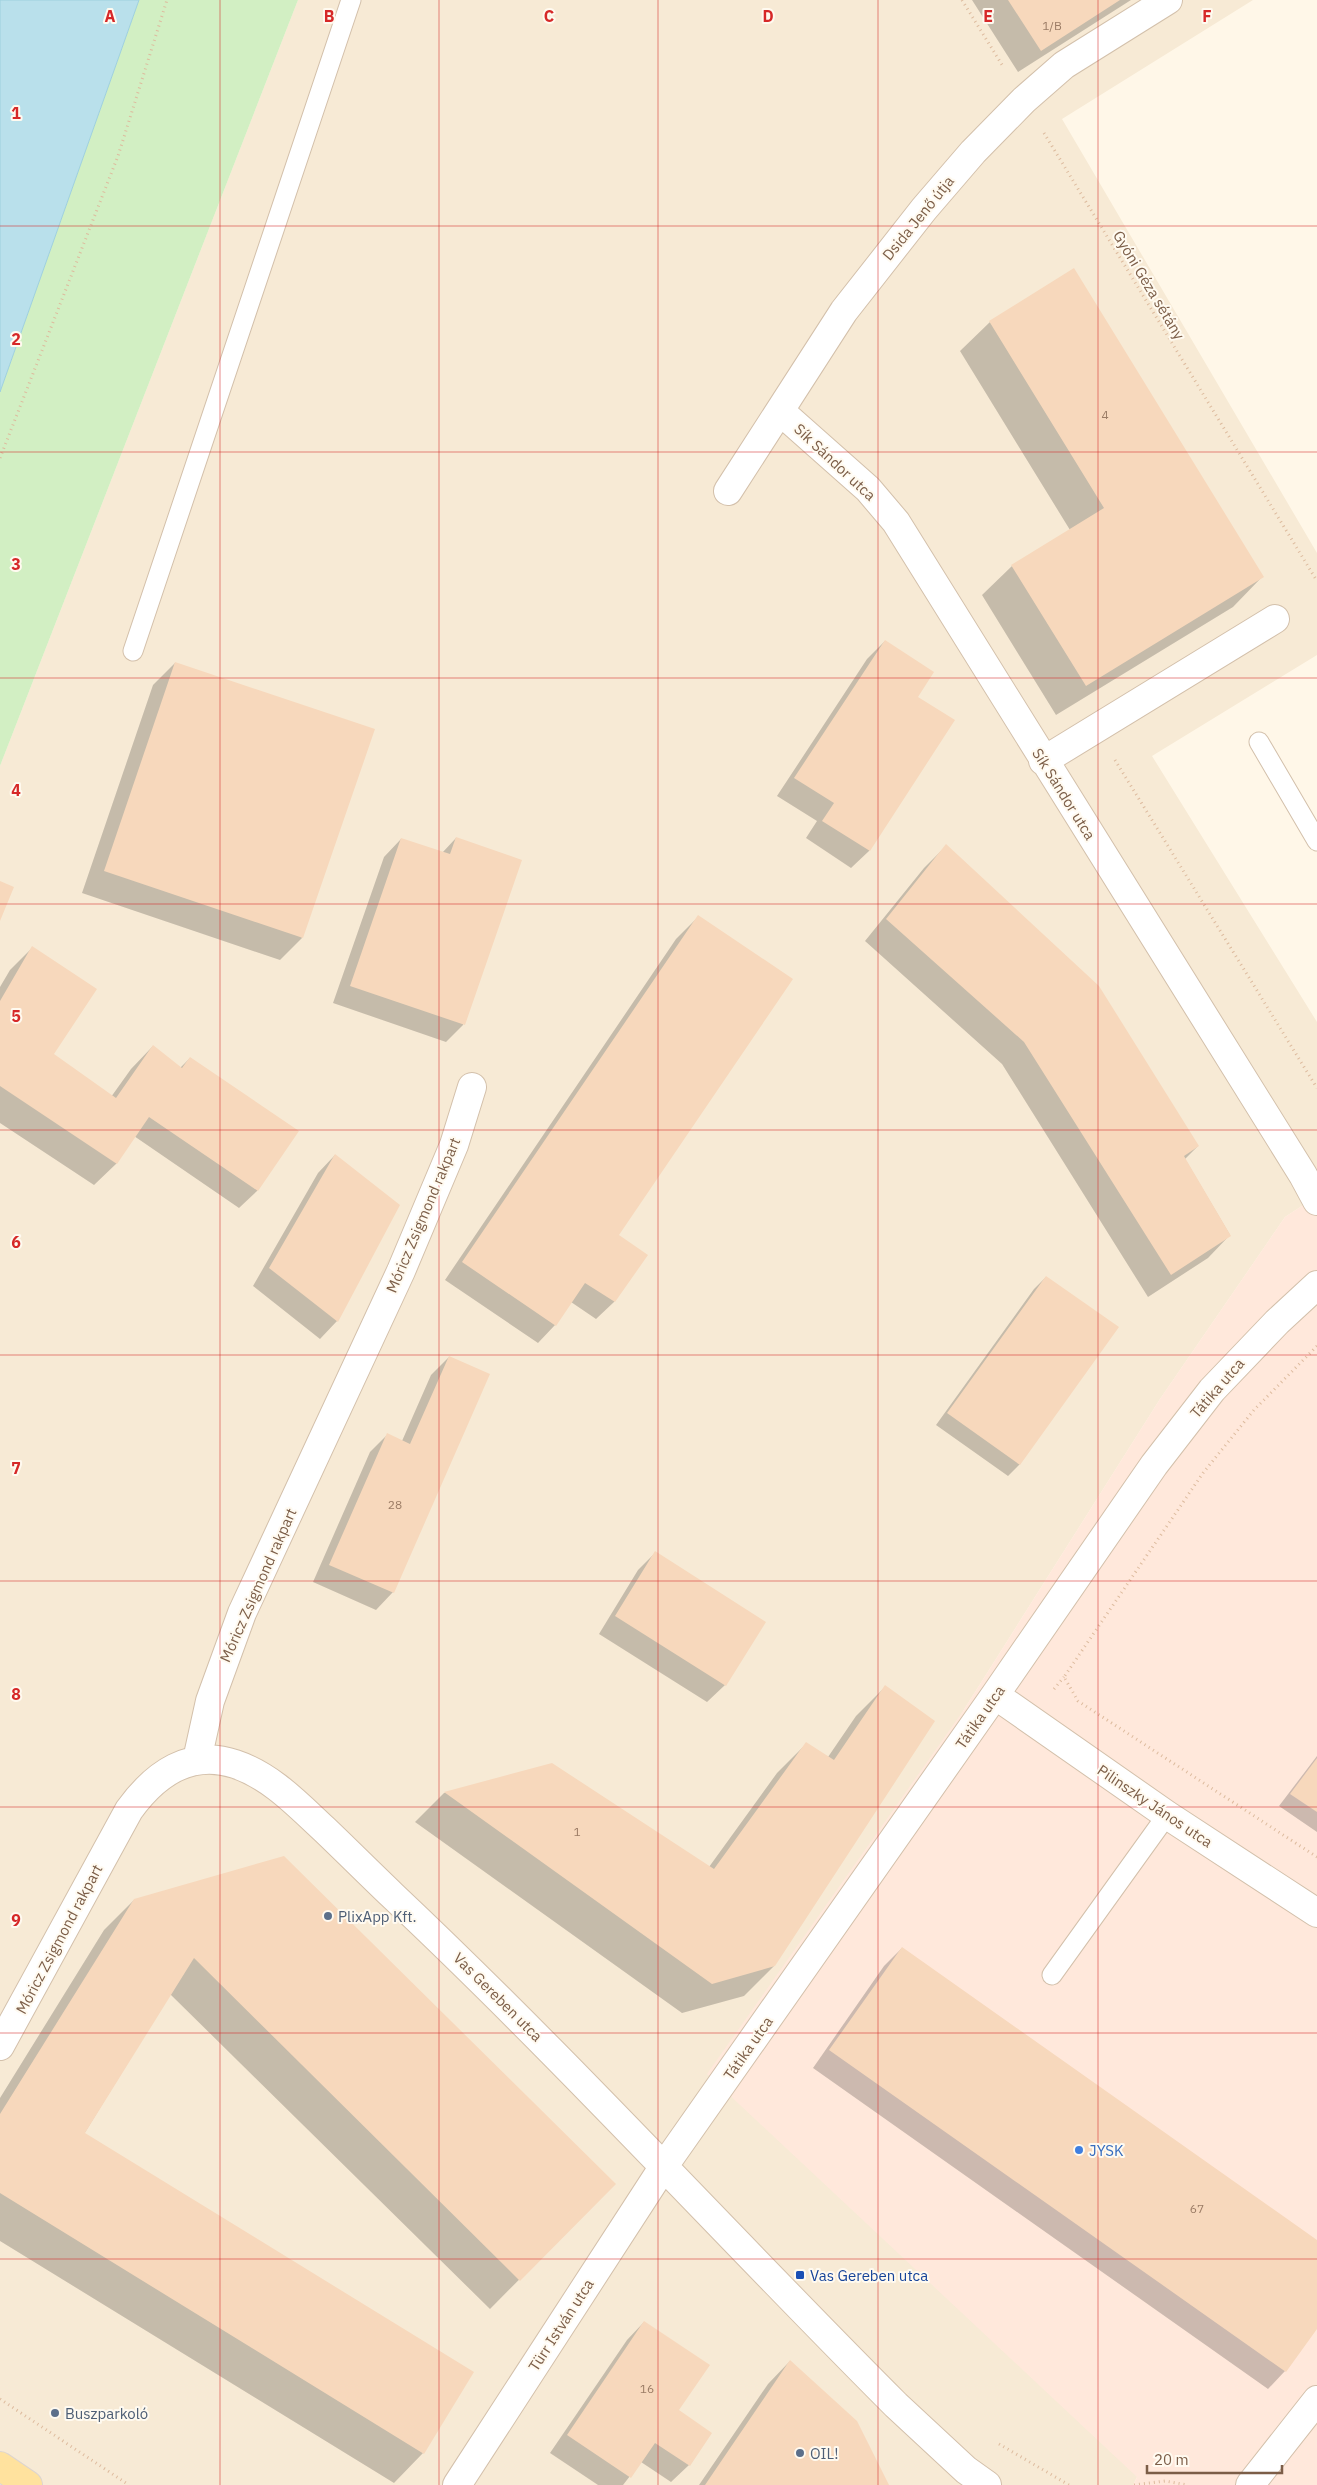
<svg xmlns="http://www.w3.org/2000/svg" width="1317" height="2485" viewBox="0 0 1317 2485" font-family="'IBM Plex Sans',sans-serif">
<style>
.residential{fill:#f7ead5}
.commercial{fill:#ffe8db}
.green{fill:#d2efc3}
.water{fill:#b9e0eb;stroke:#9ed0de}
.shadow{fill:#0003}
.building{fill:#f7d8bc}
.lines{fill:none;stroke-linecap:round;stroke-linejoin:round}
.service-casing{stroke:#d3c0ab;stroke-width:21}
.minor-casing{stroke:#d3c0ab;stroke-width:30}
.primary-casing{stroke:#ddd5cf;stroke-width:30}
.path{stroke:#ddbb9e;stroke-width:3;stroke-dasharray:1 4;stroke-linecap:butt}
.service{stroke:#fff;stroke-width:19}
.minor{stroke:#fff;stroke-width:28}
.primary{stroke:#ffe29e;stroke-width:28}
.grid{fill:none;stroke:#d62828;stroke-width:1;stroke-opacity:0.55}
.service-dot{fill:#5c6f8a;stroke:#fffaf0;stroke-width:2}
.shop-dot{fill:#3f7fe0;stroke:#fffaf0;stroke-width:2}
.transit-dot{fill:#1a4fb4;stroke:#fffaf0;stroke-width:2}
.labels{text-anchor:middle;dominant-baseline:central;stroke-width:4;stroke-linejoin:round;paint-order:stroke}
.number-label{font-size:12px;fill:#9b7c65}
.street-label{font-size:15px;fill:#7c5e48;stroke:#fffaf0}
.service-label{font-size:15px;fill:#4e5e75;stroke:#fffaf0;text-anchor:start}
.shop-label{font-size:15px;fill:#366cbe;stroke:#fffaf0;text-anchor:start}
.transit-label{font-size:15px;fill:#164399;stroke:#fffaf0;text-anchor:start}
.grid-label{font-size:16px;text-anchor:middle;font-weight:bold;fill:#d62828;stroke:#fffaf0;stroke-width:4;stroke-linejoin:round;paint-order:stroke}
</style>
<rect width="100%" height="100%" fill="#fff7e8"/>
<path class="residential" d="M298 0H1253L1062 119 1317 553V655L1152 756 1317 1022V1196L1285 1217 1160 1399 963 1711 1137 2477 1133 2485H0V766Z"/>
<path class="commercial" d="M1317 1196V2485H1133L1137 2477 707 2074 963 1711 1160 1399 1285 1217Z"/>
<path class="green" d="M139 0H298L0 766V392Z"/>
<path class="water" d="M0 0H139L0 392Z"/>
<path class="shadow" d="M972 0H1131L1018 72Z
M990 322 1262 577 1233 607 1056 715 982 595 1012 566 1070 530 960 351Z
M885 641 916 697 953 721 869 851 851 868 806 838 817 821 777 796 867 659Z
M175 663 302 938 280 960 82 893 153 685Z
M456 838 520 860 463 1025 446 1042 333 1003 384 857 401 839 442 853Z
M946 846 1198 1146 1185 1159 1230 1235 1208 1258 1148 1297 1002 1064 865 941 924 868Z
M698 917 617 1235 646 1256 614 1302 596 1319 571 1302 555 1325 538 1343 445 1280 676 939Z
M32 948 52 1054 111 1097 131 1069 153 1046 180 1068 190 1058 297 1132 257 1191 239 1208 134 1136 117 1163 94 1185 0 1123V987L10 970Z
M335 1155 337 1321 320 1339 253 1286 318 1173Z
M1046 1277 1020 1464 1008 1476 936 1425 1034 1289Z
M449 1357 393 1592 376 1610 313 1582 370 1452 387 1435 402 1441 431 1375Z
M655 1553 725 1685 707 1702 599 1634 638 1570Z
M885 1687 774 1966 744 1996 682 2013 415 1822 444 1793 552 1764 709 1867 777 1773 806 1744 828 1757 856 1716Z
M1317 1756V1832L1279 1806Z
M134 1900 614 2184 490 2309 170 1994 84 2134 423 2453 394 2483 0 2241V2098L104 1930Z
M902 1948 1317 2242V2327L1285 2371 1268 2389 813 2068 884 1966Z
M644 2322 677 2411 689 2465 671 2482 641 2462 623 2485H598L550 2453 627 2340Z
M790 2361 888 2485H699L768 2384Z"/>
<path class="building" d="M1008 0H1120L1041 51Z
M1074 268 1264 577 1086 686 1011 565 1104 508 989 321Z
M885 640 934 672 918 697 955 720 870 851 822 821 834 803 794 778Z
M175 662 375 729 303 938 104 871Z
M456 837 522 860 465 1025 350 986 401 838 450 854Z
M946 844 1099 986 1199 1146 1184 1156 1231 1236 1171 1275 1024 1042 886 919Z
M0 881 14 887 0 921Z
M698 915 793 979 619 1235 648 1255 615 1302 585 1283 556 1326 462 1262Z
M32 946 97 989 54 1054 116 1098 153 1045 182 1068 190 1057 299 1131 258 1191 149 1117 117 1164 0 1086V1001Z
M335 1154 400 1205 338 1322 269 1268Z
M1046 1276 1119 1327 1020 1465 947 1413Z
M449 1356 490 1374 394 1593 329 1565 387 1433 410 1444Z
M655 1551 766 1622 726 1686 615 1616Z
M885 1685 935 1721 775 1966 712 1984 444 1792 552 1763 714 1869 806 1742 834 1760Z
M1317 1758V1812L1290 1794Z
M284 1856 616 2184 520 2281 194 1958 85 2133 474 2372 424 2454 0 2193V2114L134 1899Z
M902 1947 1317 2240V2329L1286 2372 829 2050Z
M644 2321 710 2365 679 2410 712 2433 690 2466 655 2443 631 2478 567 2435Z
M790 2360 857 2421 889 2485H705Z"/>
<g class="lines">
<g class="service-casing">
<path id="service" d="M133 651 351 0
M1259 742 1317 841
M1052 1975 1167 1815"/>
</g>
<g class="minor-casing">
<path id="minor" d="M780 411 868 489 896 522 1303 1175 1317 1201
M728 491 844 311 924 209 973 152 1024 100 1064 65 1168 0
M1043 761 1275 619
M995 1695 1167 1815 1317 1913
M197 1760 210 1701 242 1613 401 1271 454 1145 472 1087
M0 2046 129 1810C155 1774 190 1749 235 1764 271 1776 297 1804 324 1829 347 1851 369 1873 392 1895 566 2059 727 2236 896 2405L966 2470 987 2485
M457 2485 664 2166 995 1695 1154 1465 1212 1390 1277 1322 1317 1285
M1250 2485 1317 2400"/>
</g>
<g class="primary-casing">
<path id="primary" d="M0 2466 28 2485"/>
</g>
<path class="path" d="M962 0 1004 68
M1044 133 1317 581
M0 458 118 156 167 0
M1115 760 1317 1088
M1317 1346 1254 1410 1203 1473 1064 1677 1078 1701 1317 1857
M1054 1689 1064 1677
M0 2399 129 2485
M999 2444 1069 2485
M1134 2485 1165 2481 1188 2485"/>
<use href="#service" class="service"/>
<use href="#minor" class="minor"/>
<use href="#primary" class="primary"/>
</g>
<path class="grid" d="M220 0V2485M439 0V2485M658 0V2485M878 0V2485M1098 0V2485M0 226H1317M0 452H1317M0 678H1317M0 904H1317M0 1130H1317M0 1355H1317M0 1581H1317M0 1807H1317M0 2033H1317M0 2259H1317"/>
<g class="service-dot">
<circle cx="328" cy="1916" r="5"/>
<circle cx="55" cy="2413" r="5"/>
<circle cx="800" cy="2453" r="5"/>
</g>
<circle class="shop-dot" cx="1079" cy="2150" r="5"/>
<rect class="transit-dot" x="795" y="2270" width="10" height="10" rx="2.5"/>
<g class="labels">
<g class="number-label">
<text x="1052" y="25">1/B</text>
<text x="1105" y="414">4</text>
<text x="395" y="1504">28</text>
<text x="577" y="1831">1</text>
<text x="1197" y="2208">67</text>
<text x="647" y="2388">16</text>
</g>
<g class="street-label">
<text transform="translate(918 218) rotate(-51)">Dsida Jenő útja</text>
<text transform="translate(1149 285) rotate(59)">Gyóni Géza sétány</text>
<text transform="translate(835 462) rotate(43)">Sík Sándor utca</text>
<text transform="translate(1064 794) rotate(58)">Sík Sándor utca</text>
<text transform="translate(423 1215) rotate(-67)">Móricz Zsigmond rakpart</text>
<text transform="translate(1217 1388) rotate(-49)">Tátika utca</text>
<text transform="translate(258 1585) rotate(-66)">Móricz Zsigmond rakpart</text>
<text transform="translate(980 1717) rotate(-55)">Tátika utca</text>
<text transform="translate(1155 1806) rotate(34)">Pilinszky János utca</text>
<text transform="translate(59 1939) rotate(-62)">Móricz Zsigmond rakpart</text>
<text transform="translate(498 1997) rotate(45)">Vas Gereben utca</text>
<text transform="translate(748 2048) rotate(-55)">Tátika utca</text>
<text transform="translate(561 2325) rotate(-57)">Türr István utca</text>
</g>
<g class="service-label">
<text x="338" y="1916">PlixApp Kft.</text>
<text x="65" y="2413">Buszparkoló</text>
<text x="810" y="2453">OIL!</text>
</g>
<g class="shop-label">
<text x="1089" y="2150">JYSK</text>
</g>
<g class="transit-label">
<text x="810" y="2275">Vas Gereben utca</text>
</g>
</g>
<g class="grid-label">
<text x="110" y="22">A</text>
<text x="329" y="22">B</text>
<text x="549" y="22">C</text>
<text x="768" y="22">D</text>
<text x="988" y="22">E</text>
<text x="1207" y="22">F</text>
<text x="16" y="119">1</text>
<text x="16" y="345">2</text>
<text x="16" y="570">3</text>
<text x="16" y="796">4</text>
<text x="16" y="1022">5</text>
<text x="16" y="1248">6</text>
<text x="16" y="1474">7</text>
<text x="16" y="1700">8</text>
<text x="16" y="1926">9</text>
</g>
<path d="M1147 2465v8h135v-8" fill="none" stroke="#7c5e48" stroke-width="2.5"/>
<text x="1154" y="2465" font-size="15" fill="#7c5e48" stroke="#fffaf0" stroke-width="4" paint-order="stroke">20 m</text>
</svg>
